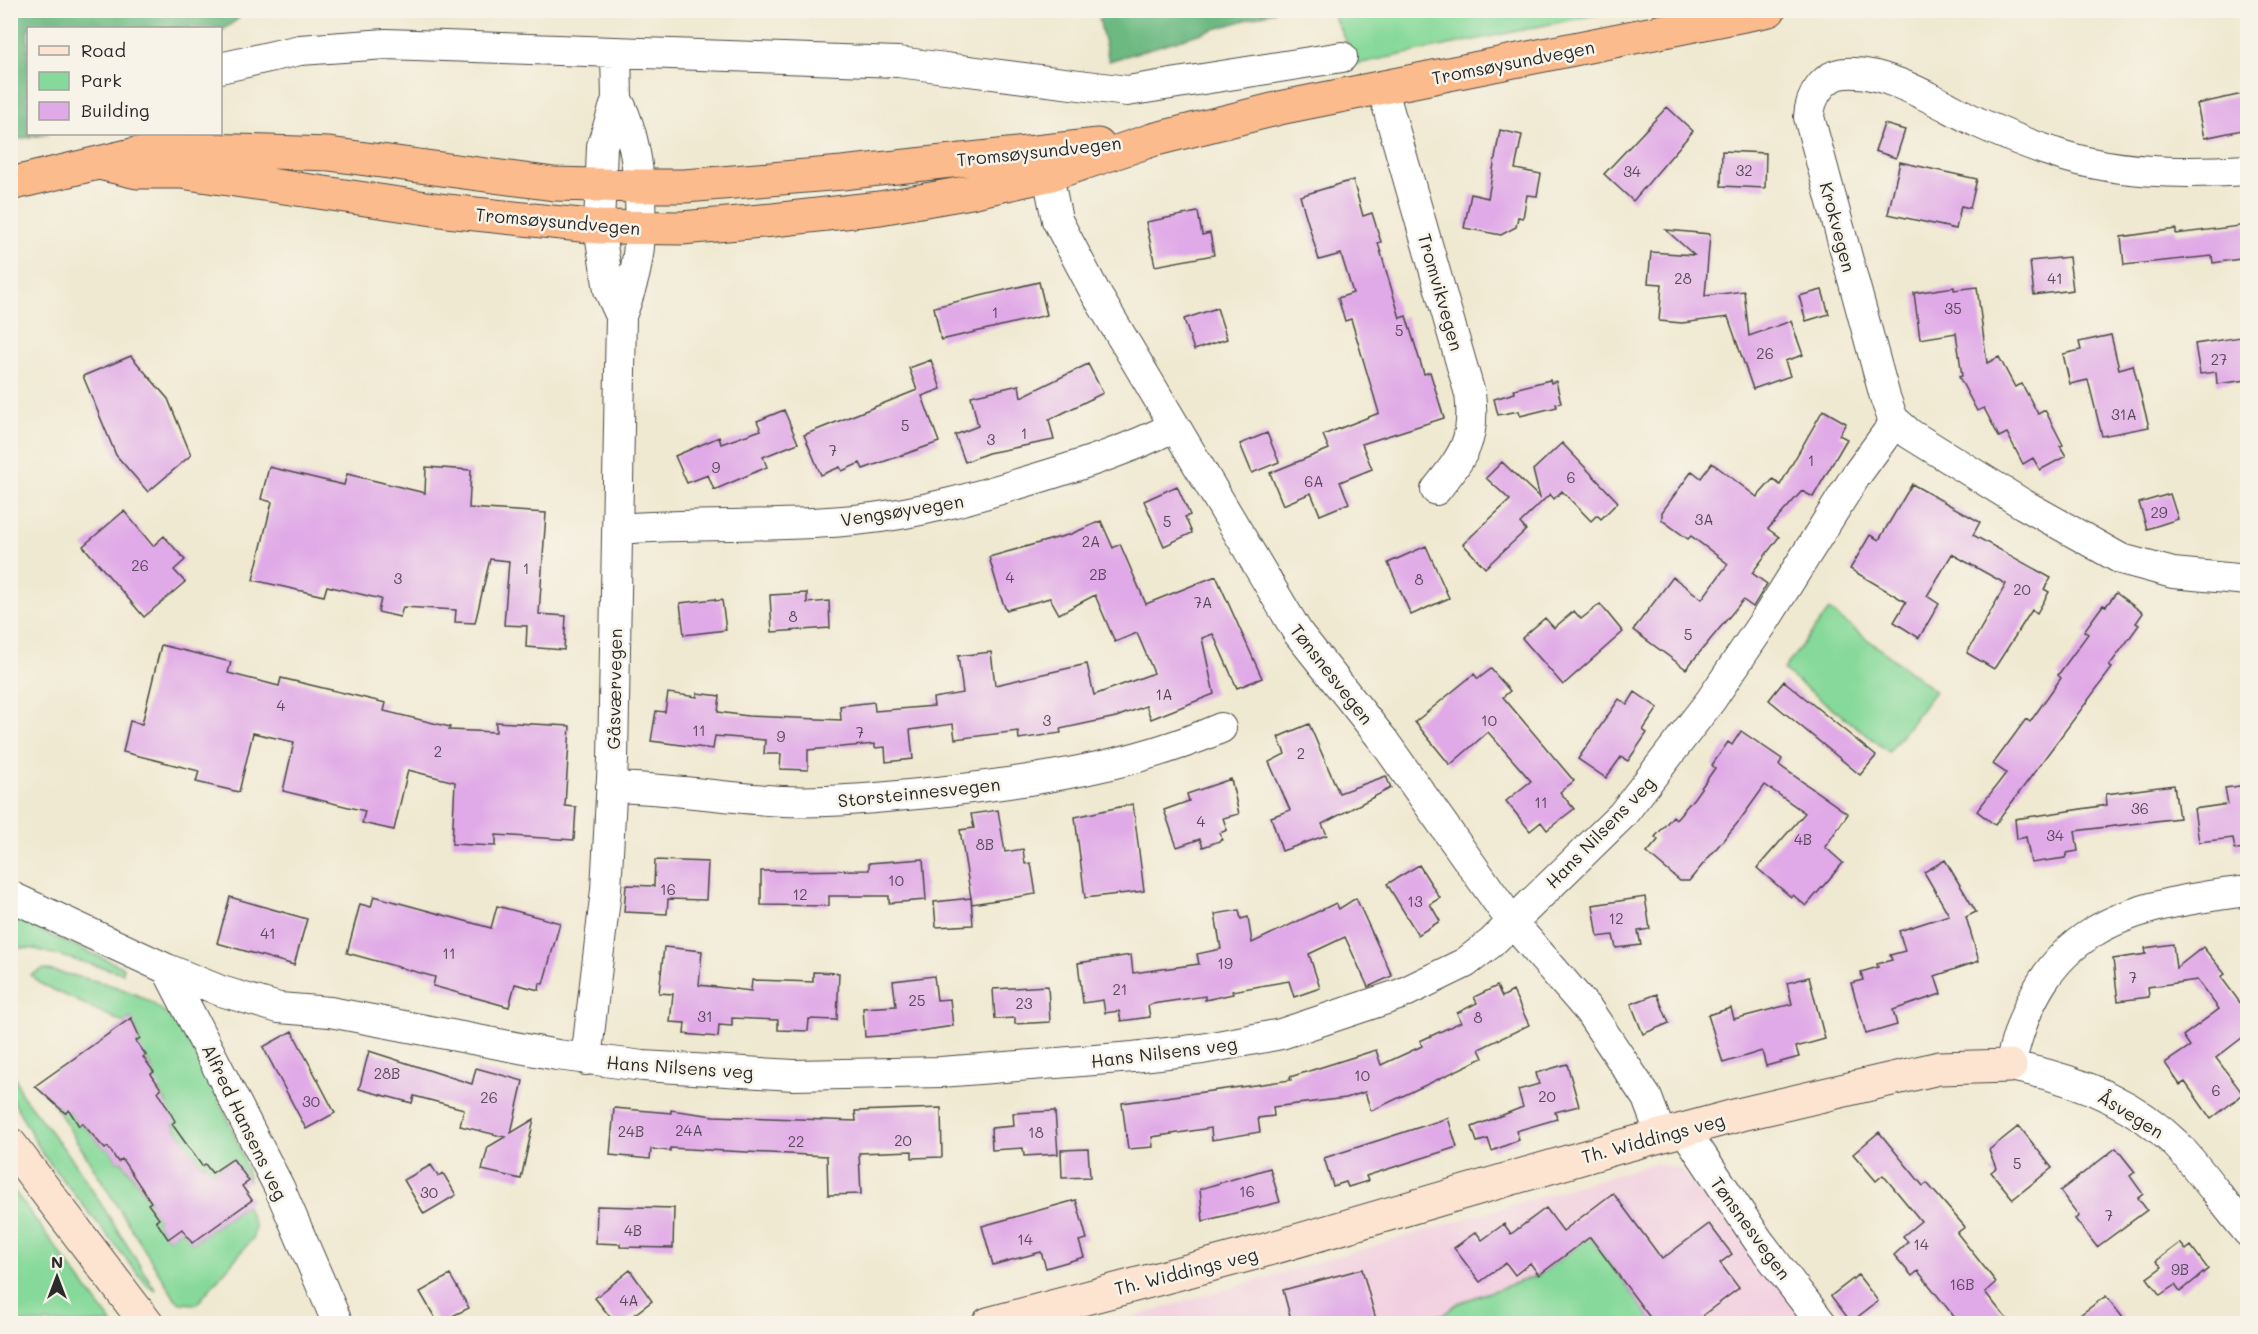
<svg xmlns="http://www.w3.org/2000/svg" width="2258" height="1334" viewBox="0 0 2258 1334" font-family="Mali,sans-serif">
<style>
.built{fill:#f2cfe0}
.green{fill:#86d99a;stroke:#588262;stroke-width:1.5}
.forest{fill:#6cb982;stroke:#4c7256;stroke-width:1.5}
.building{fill:#e0a9e7}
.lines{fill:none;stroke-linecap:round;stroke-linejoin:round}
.street-casing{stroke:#494844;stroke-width:32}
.secondary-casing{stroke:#494844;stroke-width:35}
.highway-casing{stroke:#494844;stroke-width:35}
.street{stroke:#fff;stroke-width:30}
.secondary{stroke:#fde4d1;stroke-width:33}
.highway{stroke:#fbbb8c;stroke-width:33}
.labels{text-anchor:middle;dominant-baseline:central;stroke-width:5;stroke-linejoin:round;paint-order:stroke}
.number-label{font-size:15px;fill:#584a5a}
.street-label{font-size:18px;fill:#2b2b2b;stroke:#f7f3e8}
</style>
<rect width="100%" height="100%" fill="#f7f3e8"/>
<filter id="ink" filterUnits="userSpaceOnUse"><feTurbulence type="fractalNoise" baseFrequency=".0167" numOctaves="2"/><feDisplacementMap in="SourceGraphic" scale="12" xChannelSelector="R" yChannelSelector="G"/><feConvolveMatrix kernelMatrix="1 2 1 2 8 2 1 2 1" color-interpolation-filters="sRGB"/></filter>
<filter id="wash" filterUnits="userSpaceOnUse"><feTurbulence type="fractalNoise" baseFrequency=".008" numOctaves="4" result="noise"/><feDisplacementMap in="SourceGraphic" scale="24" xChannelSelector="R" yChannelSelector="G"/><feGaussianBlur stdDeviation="1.35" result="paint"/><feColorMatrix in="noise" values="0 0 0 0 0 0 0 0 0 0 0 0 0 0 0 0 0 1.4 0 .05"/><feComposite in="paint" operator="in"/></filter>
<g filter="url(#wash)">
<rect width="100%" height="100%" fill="#f0e9d1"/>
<path class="built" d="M1655 1163 1679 1169 1819 1323 1108 1324Z"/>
<path class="green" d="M1331 11H1614L1357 64Z
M1829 610 1935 691 1889 752 1783 670Z
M10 917 123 967V973L35 949 11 947Z
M43 969C79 977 121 984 152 1003 159 1008 168 1014 173 1021 197 1050 243 1144 249 1181L233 1159 214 1172 216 1179 205 1164 202 1166C188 1147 174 1129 165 1107L167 1104 151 1074 154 1072 136 1041 140 1038 131 1018 124 1023 41 984 31 975Z
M11 1064 21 1094 75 1163 156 1291 146 1284 44 1156 11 1097Z
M52 1101 66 1112 69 1110 79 1125 82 1123 105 1149 108 1147 118 1162 121 1160 151 1202 149 1205 159 1219 156 1221 168 1239 182 1229 192 1243 246 1205 255 1226 253 1238 197 1304 180 1303 174 1297Z
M11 1187 112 1323H11Z
M1590 1237 1654 1323 1407 1324 1444 1314 1458 1303 1539 1275Z"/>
<path class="forest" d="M11 10H241V11L238 19 221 31 220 28H28V134H49L11 140Z
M1112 11V10L1275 11 1109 61 1099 19Z"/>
<g id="blocks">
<path class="building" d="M2247 93V129L2204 138 2197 104Z
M1667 107 1693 131 1633 201 1604 174Z
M1884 124 1905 130 1896 158 1875 151Z
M1500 130 1522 135 1515 169 1541 174 1537 196 1527 195 1523 218 1518 217 1516 227 1501 235 1464 228 1471 194 1488 198Z
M1722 151 1766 153 1765 188 1721 186Z
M1900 162 1977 179 1970 208 1961 206 1956 229 1888 214Z
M1353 180 1363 216 1372 213 1381 242 1378 243 1400 318 1406 316 1424 374 1430 372 1444 418 1362 444 1372 469 1340 482 1349 503 1320 515 1311 493 1283 505 1270 473 1329 449 1323 435 1379 413 1351 319 1345 321 1338 298 1353 293 1341 254 1319 260 1300 196Z
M1198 212 1202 235 1210 233 1214 255 1155 266 1146 222Z
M2247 225V258L2213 263 2212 256 2124 265 2121 237 2176 229V234Z
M1666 230 1710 234 1705 296 1744 291 1749 336 1791 321 1803 355 1785 361 1790 376 1753 389 1728 317 1682 323 1659 321 1662 284 1648 283 1651 252 1694 255Z
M2069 257 2073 290 2034 295 2030 261Z
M1039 282 1047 315 941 340 934 307Z
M1954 287V290L1977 287 1987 363 1999 357 2015 387 2022 384 2038 414 2045 410 2063 445 2060 446 2066 456 2040 470 2033 458 2023 464 2007 433 1999 437 1984 408 1977 411 1959 377 1962 376 1956 333 1920 339 1914 293Z
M1822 290 1829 314 1806 321 1799 296Z
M1217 308 1227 339 1194 350 1184 319Z
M2111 335 2119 369 2133 365 2149 427 2102 436 2088 380 2070 384 2063 354 2081 350 2079 342Z
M2247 336V380L2217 384 2216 372 2200 374 2195 344Z
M131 356 168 399 191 455 148 492 116 455 83 376Z
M931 360 941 389 922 396 939 442 863 469 860 463 842 471 840 467 821 475 804 435 917 390 909 368Z
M1088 364 1103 393 1049 420 1054 440 988 453 965 462 955 435 978 426 971 396 1019 385 1021 397Z
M1550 380 1551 383 1556 381 1561 403 1556 404 1557 407 1520 416 1519 411 1498 415 1494 399 1515 393 1514 389Z
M784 410 798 443 763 457 767 467 714 490 708 475 687 483 675 456 719 437 721 444 761 430 757 421Z
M1823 410 1846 423 1839 435 1847 439 1813 497 1802 491 1768 529 1779 537 1752 573 1767 584 1753 607 1743 600 1686 669 1633 630 1673 577 1702 599 1728 564 1691 536 1688 539 1662 520V512L1692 471 1701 478 1712 463 1757 497 1773 479 1780 485Z
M1267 433 1279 462 1252 473 1240 444Z
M1562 443 1618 502 1601 519 1597 515 1591 521 1562 491 1554 499 1550 494 1520 523 1526 530 1485 568 1463 544 1510 500 1486 478 1502 462 1540 498 1533 470Z
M269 467 344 485 347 474 425 493 426 467 471 470 469 508 546 513 539 614 566 616 564 650 526 647 527 626 504 625 509 561 490 559 475 623 455 622 456 610 403 607 400 617 378 612 381 599 327 586 324 596 253 580 272 502 261 499Z
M1912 484 1980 522 1973 535 2051 578 2044 589 2049 592 2037 613 2032 610 1994 669 1967 653 2006 584 1952 554 1927 596 1939 604 1919 638 1894 622 1906 602 1850 569 1870 535 1879 540Z
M1177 486 1190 515 1185 517 1192 533 1164 546 1144 501Z
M2170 494 2178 519 2147 529 2139 503Z
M124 511 153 546 164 536 185 560 174 570 185 582 144 617 83 546Z
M1101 521 1113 548 1120 544 1146 604 1216 576 1262 678 1237 688 1213 634 1202 638 1214 694 1151 719 1146 706 1116 717 1060 729 1061 733 1019 739 1018 731 955 739 953 724 910 730 913 759 886 762 885 747 875 748V744L808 750V770L780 769 781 754H764L765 740 715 736 713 749 651 741 656 711 665 712 668 693 697 697V693L720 696 718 712 748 716 841 720 840 706 874 702 875 711 934 706 933 698 963 693 958 656 991 652 995 685 1087 664 1094 695 1154 673 1137 633 1115 642 1095 595 1059 614 1050 598 1006 610 1000 595 989 557 1071 534Z
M1426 546 1449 598 1411 615 1388 563Z
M807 593V603L829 601 830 628 772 632 770 595Z
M2116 593 2143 613 2136 623 2139 625 2109 666 2112 668 1995 825 1977 811 2006 773 1993 764 2026 719 2030 722 2061 678 2058 675 2088 634 2084 631 2103 605 2106 606Z
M715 599V601L722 600 726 630 684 635 680 603Z
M1600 604 1623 632 1563 685 1522 638 1545 618 1554 628 1574 611 1581 619Z
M161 645 231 662 228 673 279 686 281 678 386 703 384 711 450 727 449 730 496 732V722L570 726 565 806 576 807 574 840 496 835V846L452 844 455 782 408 770 394 830 362 823 365 811 283 791 294 742 253 733 239 792 196 782 199 771 123 752 130 721 142 724Z
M1491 669 1510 691 1503 697 1574 781 1560 792 1574 809 1547 830 1541 822 1530 831 1506 801 1531 781 1488 732 1450 765 1415 722 1474 674 1478 679Z
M1784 681 1876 756 1860 775 1769 700Z
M1635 692 1658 708 1643 730 1647 733 1628 761 1621 757 1606 778 1578 759 1619 699 1627 705Z
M1309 724 1339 793 1386 776 1391 788 1322 824 1327 835 1282 851 1271 817 1290 810 1269 762 1285 754 1278 737Z
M1741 731 1782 759 1779 765 1848 814 1825 847 1843 863 1806 906 1793 895 1791 897 1757 868 1805 813 1765 785 1740 820 1689 881H1680L1647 853 1658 840 1655 837 1673 816 1676 819 1694 798 1715 768 1712 765 1728 742 1732 745Z
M1231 779 1239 814 1223 818 1227 830 1220 833 1222 840 1203 847 1200 839 1177 847 1164 810 1189 801 1187 794Z
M2174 785 2179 818 2075 831 2078 851 2067 853 2065 858 2031 863 2026 837 2017 839 2015 819 2107 805 2106 794Z
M2247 785V849L2235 850 2233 838 2199 842 2194 809 2228 804 2225 788Z
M1133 804 1144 891 1085 898 1075 817Z
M998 810 1005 852 1023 849 1025 864 1031 863 1036 894 972 904 960 830 974 828 971 814Z
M923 859 926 900 889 903V896H829V906L761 905V871L869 870V863Z
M655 860 708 862 706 900 668 899 667 914 624 912 626 885 654 886Z
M1945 860 1976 912 1966 917 1979 961 1935 976 1941 994 1893 1010 1897 1025 1866 1034 1851 983 1863 980 1861 972 1878 967 1877 964 1892 960 1890 955 1905 951 1899 931 1949 915 1924 872Z
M1419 865 1440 898 1430 904 1440 921 1418 935 1387 884Z
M374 896 491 928 497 906 560 923 543 984 540 983 539 990 515 984 509 1007 433 986 435 977 347 953 360 904 371 907Z
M230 897 307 919 294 965 217 943Z
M1645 897 1650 929 1638 931 1641 945 1616 948 1613 935 1598 937 1593 905Z
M971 898 973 925 936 927 934 902Z
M1356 898 1392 976 1368 987 1345 937 1309 954 1320 988 1294 997 1289 981 1232 991 1233 994 1205 1000V996L1152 1004 1148 1006 1150 1017 1121 1021 1119 1011 1105 1013 1103 1000 1083 1003 1078 963 1131 955 1133 973 1199 964 1197 954 1221 949 1215 914 1239 910 1241 919 1248 917 1252 943 1336 903 1339 909Z
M2173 944 2176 968 2203 947 2225 974 2221 977 2247 1012V1034L2216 1058 2243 1094 2211 1119 2185 1082 2180 1085 2165 1063 2190 1046 2183 1036 2219 1009 2197 980 2148 987 2149 997 2118 1001 2113 959 2146 954 2145 948Z
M664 947 702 951 699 985 751 991 752 980 813 982V972L839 973 837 1020 809 1019 808 1031 778 1030V1020L732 1018V1026L719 1025 718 1037 684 1034 685 1023 670 1022 673 994 659 993Z
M934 976 937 1000 950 999 953 1026 893 1035 865 1037 863 1008 896 1006 893 981Z
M1809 977 1825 1039 1796 1047 1799 1057 1766 1066 1762 1051 1723 1063 1708 1015 1731 1008 1734 1019 1792 1004 1787 983Z
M1048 986 1050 1022 1015 1024V1018L995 1019 993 989Z
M1497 986 1502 997 1513 991 1529 1025 1479 1049 1483 1058 1371 1111 1365 1092 1346 1098 1273 1107 1274 1116 1258 1118 1260 1132 1212 1140 1211 1128 1152 1137 1153 1147 1128 1149 1122 1103 1291 1080 1290 1077 1376 1050 1381 1065 1422 1046 1420 1041 1461 1022 1457 1013 1477 1003 1474 997Z
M1657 994 1669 1023 1643 1034 1631 1004Z
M131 1018 140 1038 136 1041 146 1055 143 1057 154 1072 151 1074 161 1089 158 1091 175 1121 172 1124 202 1166 205 1164 212 1173 233 1159 249 1181 242 1186 252 1200 192 1243 182 1229 168 1239 156 1221 159 1219 148 1204 151 1202 122 1159 118 1162 108 1147 105 1149 82 1123 79 1126 69 1110 65 1113 35 1086Z
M292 1031 335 1113 306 1129 263 1047Z
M369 1051 472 1084 476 1068 523 1081 511 1133 534 1119 521 1179 482 1170 488 1147 505 1137 460 1126 464 1109 414 1096 412 1103 359 1089Z
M1567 1064 1579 1106 1555 1112 1557 1119 1516 1131 1519 1140 1492 1151 1488 1139 1477 1142 1472 1127 1523 1107 1518 1090 1539 1084 1536 1073Z
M614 1108 671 1113V1110L714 1116 856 1121 855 1111 941 1108 942 1157 912 1158V1151L859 1153 861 1194 828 1195 827 1156 670 1148V1151L651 1149 650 1159 610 1155Z
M1055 1111 1058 1154 1024 1156 1023 1148 992 1150 991 1128 1014 1126 1013 1113Z
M1448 1118 1457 1147 1366 1176 1368 1181 1348 1187 1346 1182 1333 1186 1324 1158Z
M2019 1126 2052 1168 2013 1199 1991 1172 1996 1168 1989 1150Z
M1879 1132 1923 1186 1927 1183 1965 1227 1957 1233 1996 1282 1985 1292 2010 1323H1959L1918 1271 1912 1276 1894 1255 1908 1242 1903 1236 1921 1221 1883 1175 1876 1181 1853 1154Z
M2116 1148 2135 1172 2130 1176 2143 1194 2138 1198 2147 1210 2097 1247 2075 1219 2079 1216 2060 1191Z
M1088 1149 1090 1177 1062 1178 1061 1150Z
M431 1165 438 1176 443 1173 456 1195 424 1214 404 1180Z
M1270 1168 1280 1202 1203 1221 1200 1189Z
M1613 1193 1662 1259 1709 1224 1732 1254 1720 1263 1739 1288 1703 1315 1710 1323H1654L1590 1237 1539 1275 1530 1263 1515 1275 1506 1263 1480 1282 1454 1248 1476 1232 1482 1240 1504 1224 1511 1234 1546 1208 1563 1231Z
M1076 1200 1087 1239 1079 1241 1084 1257 1046 1268 1041 1252 993 1265 982 1226Z
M597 1206 674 1208 673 1248 620 1247V1244L596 1243Z
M2180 1243 2186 1250 2191 1246 2208 1269 2180 1292 2175 1285 2160 1295 2147 1278 2162 1267 2156 1261Z
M1362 1269 1377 1323H1292L1283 1290Z
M630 1270 652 1301 623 1323H615L595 1298Z
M450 1275 469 1308 438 1323 420 1292Z
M1858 1275 1878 1301 1851 1322 1831 1296Z
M2106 1296 2127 1323H2069Z"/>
</g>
</g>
<g filter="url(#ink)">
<use href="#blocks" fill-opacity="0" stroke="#494844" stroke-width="1.5"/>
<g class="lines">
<g class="street-casing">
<path id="street" d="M616 52 617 99 602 146 599 227 609 290 621 316
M220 68 300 50 386 44 898 62 1127 91 1342 57
M1382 87 1470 394C1476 440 1463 456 1436 490
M1039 153 1048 175 1057 220 1095 292 1298 633 1383 740 1512 922 1589 1011 1647 1098 1661 1135
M2248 170C2182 174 2112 174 2049 151 2025 143 2001 133 1977 122 1940 104 1888 70 1846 73 1824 74 1810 96 1809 117L1885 397 1893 419 1910 434 2023 504 2121 559 2173 573 2248 580
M619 529C697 522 777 528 855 520 920 514 979 496 1041 477 1087 463 1130 449 1173 427
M611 787C669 788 725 798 783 801 835 803 886 797 938 792 1034 781 1131 767 1221 728
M2248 891C2121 906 2040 928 2010 1066 2069 1077 2131 1100 2175 1143 2201 1170 2223 1203 2248 1232
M10 896 167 969 221 991 279 1008 330 1012 557 1055 643 1066 794 1075 941 1072 1133 1057 1202 1049 1281 1034 1401 994 1465 963 1491 943 1622 815 1711 700 1767 617 1855 477 1895 422
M167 969 279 1187 338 1324
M586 1060 606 890 613 759 621 316C627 300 633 284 636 267 645 219 641 142 617 99
M1684 1129 1758 1240 1822 1324"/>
</g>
<g class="secondary-casing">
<path id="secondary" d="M10 1144 147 1324
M988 1324 1255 1253 1619 1147 1742 1114 1939 1068 2010 1066"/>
</g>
<g class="highway-casing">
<path id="highway" d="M103 164 137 172H181L447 211 599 227 682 228 773 220 880 208 971 192 1048 175 1152 140 1284 107 1769 10
M10 184 136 154 206 150 329 154 554 184 638 186H685L842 173 1098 145"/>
</g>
<use href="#street" class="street"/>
<use href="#secondary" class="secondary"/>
<use href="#highway" class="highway"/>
</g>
</g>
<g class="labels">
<g class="number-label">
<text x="1744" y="170">32</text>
<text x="1632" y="171">34</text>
<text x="1683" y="278">28</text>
<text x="2055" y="278">41</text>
<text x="1953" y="308">35</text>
<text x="995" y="312">1</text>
<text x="1399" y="330">5</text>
<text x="1765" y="353">26</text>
<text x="2219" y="359">27</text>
<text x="2124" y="414">31A</text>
<text x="905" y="425">5</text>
<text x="1024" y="433">1</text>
<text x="991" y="439">3</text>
<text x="833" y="450">7</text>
<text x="1811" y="460">1</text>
<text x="716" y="467">9</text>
<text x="1571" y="477">6</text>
<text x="1314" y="481">6A</text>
<text x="2159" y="512">29</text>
<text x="1704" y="519">3A</text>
<text x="1167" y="521">5</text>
<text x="1091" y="541">2A</text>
<text x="140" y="565">26</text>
<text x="526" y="568">1</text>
<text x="1098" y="574">2B</text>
<text x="1010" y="577">4</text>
<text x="398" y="578">3</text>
<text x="1419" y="579">8</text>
<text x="2022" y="589">20</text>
<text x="1203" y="602">7A</text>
<text x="793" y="616">8</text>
<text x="1688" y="634">5</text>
<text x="1164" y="694">1A</text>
<text x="281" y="705">4</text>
<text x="1047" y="720">3</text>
<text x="1489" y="720">10</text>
<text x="699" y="730">11</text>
<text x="860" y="732">7</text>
<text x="781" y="736">9</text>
<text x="438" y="751">2</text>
<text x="1301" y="753">2</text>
<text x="1541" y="802">11</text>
<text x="2140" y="808">36</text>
<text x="1201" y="821">4</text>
<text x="2055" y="835">34</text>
<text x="1803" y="839">4B</text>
<text x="985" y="844">8B</text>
<text x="896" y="880">10</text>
<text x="668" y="889">16</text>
<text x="800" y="894">12</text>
<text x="1415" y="901">13</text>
<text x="1616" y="918">12</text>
<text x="268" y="933">41</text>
<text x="449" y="953">11</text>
<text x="1225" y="963">19</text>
<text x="2133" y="977">7</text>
<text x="1120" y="989">21</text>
<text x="917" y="1000">25</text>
<text x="1024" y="1003">23</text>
<text x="705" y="1016">31</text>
<text x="1478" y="1017">8</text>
<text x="387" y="1073">28B</text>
<text x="1362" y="1075">10</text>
<text x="2216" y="1090">6</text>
<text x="1547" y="1096">20</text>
<text x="489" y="1097">26</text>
<text x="311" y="1101">30</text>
<text x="689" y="1130">24A</text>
<text x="631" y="1131">24B</text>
<text x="1036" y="1132">18</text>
<text x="903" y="1140">20</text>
<text x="796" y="1141">22</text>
<text x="2017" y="1163">5</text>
<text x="1247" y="1191">16</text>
<text x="429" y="1192">30</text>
<text x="2109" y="1215">7</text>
<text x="633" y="1230">4B</text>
<text x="1025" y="1239">14</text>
<text x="1921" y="1244">14</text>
<text x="2180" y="1269">9B</text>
<text x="1962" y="1284">16B</text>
<text x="629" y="1300">4A</text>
</g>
<g class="street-label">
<text transform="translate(1513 62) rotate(-11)">Tromsøysundvegen</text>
<text transform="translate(1039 151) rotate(-6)">Tromsøysundvegen</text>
<text transform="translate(558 221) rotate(5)">Tromsøysundvegen</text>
<text transform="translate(1838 227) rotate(75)">Krokvegen</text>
<text transform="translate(1441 292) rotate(74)">Tromvikvegen</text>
<text transform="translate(902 510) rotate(-9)">Vengsøyvegen</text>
<text transform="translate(1332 674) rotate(52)">Tønsnesvegen</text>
<text transform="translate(614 689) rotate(-89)">Gåsværvegen</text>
<text transform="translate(919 792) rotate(-6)">Storsteinnesvegen</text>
<text transform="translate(1600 832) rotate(-46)">Hans Nilsens veg</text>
<text transform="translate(1164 1052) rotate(-7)">Hans Nilsens veg</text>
<text transform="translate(680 1067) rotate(4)">Hans Nilsens veg</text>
<text transform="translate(2131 1114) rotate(32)">Åsvegen</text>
<text transform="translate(245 1122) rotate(64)">Alfred Hansens veg</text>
<text transform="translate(1653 1138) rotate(-15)">Th. Widdings veg</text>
<text transform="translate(1751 1228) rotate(54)">Tønsnesvegen</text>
<text transform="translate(1186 1271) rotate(-14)">Th. Widdings veg</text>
</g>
</g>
<rect width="2258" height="1334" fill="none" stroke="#f7f3e8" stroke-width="36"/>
<rect x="27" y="27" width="195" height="108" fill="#f7f3e8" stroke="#a5a39c" stroke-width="1.5"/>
<rect x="39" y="46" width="30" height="9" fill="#fde4d1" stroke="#a5a39c" stroke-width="1.5"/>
<text x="81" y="57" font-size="18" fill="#2b2b2b">Road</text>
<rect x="39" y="72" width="30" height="18" fill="#86d99a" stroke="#a5a39c" stroke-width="1.5"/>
<text x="81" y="87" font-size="18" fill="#2b2b2b">Park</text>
<rect x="39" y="102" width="30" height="18" fill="#e0a9e7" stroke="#a5a39c" stroke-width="1.5"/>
<text x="81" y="117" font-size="18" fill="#2b2b2b">Building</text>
<g transform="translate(57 1277)" stroke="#f7f3e8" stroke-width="4.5" paint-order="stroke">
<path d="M0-4.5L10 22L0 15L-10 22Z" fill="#2b2b2b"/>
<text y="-9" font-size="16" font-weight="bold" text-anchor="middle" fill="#2b2b2b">N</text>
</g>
</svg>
